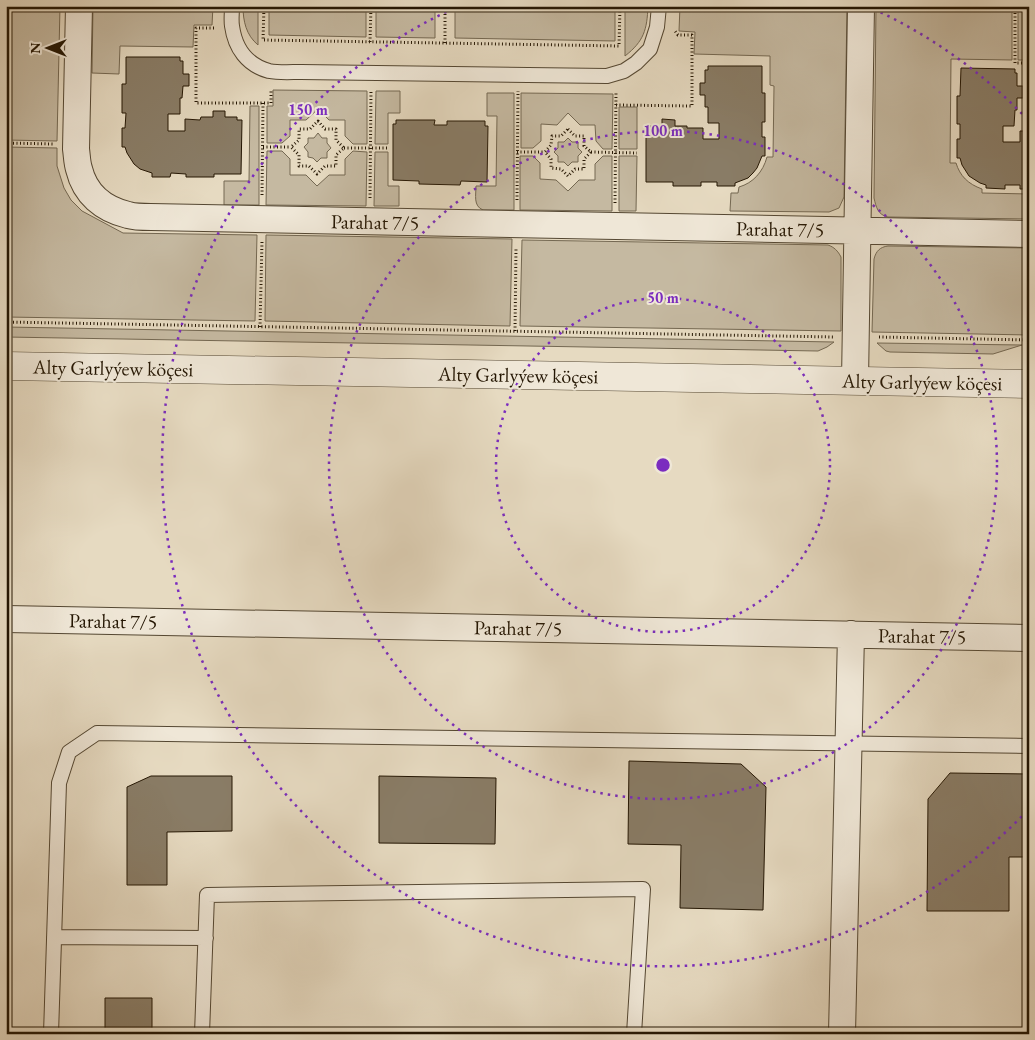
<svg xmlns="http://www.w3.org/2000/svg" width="1035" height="1040" viewBox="0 0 1035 1040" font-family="'EB Garamond',serif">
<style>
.green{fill:#c5b9a1;stroke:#746852}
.building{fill:#897c66;stroke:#241603}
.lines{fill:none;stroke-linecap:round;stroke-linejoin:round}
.service-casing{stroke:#544732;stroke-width:16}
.minor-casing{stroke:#544732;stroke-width:28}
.tertiary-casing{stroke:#544732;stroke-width:29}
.path{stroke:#241603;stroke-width:3;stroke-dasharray:1 2.5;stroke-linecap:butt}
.service{stroke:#efe7d7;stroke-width:14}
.minor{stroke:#efe7d7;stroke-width:26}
.tertiary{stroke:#efe7d7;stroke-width:28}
.ring{fill:none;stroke:#7b2cbf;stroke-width:2.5;stroke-dasharray:2.5 5}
.labels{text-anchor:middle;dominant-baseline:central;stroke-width:4;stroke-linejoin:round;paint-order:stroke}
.street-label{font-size:20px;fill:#241603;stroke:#efe7d7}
.centre{fill:#7b2cbf;stroke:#efe7d7;stroke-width:2.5}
.ring-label{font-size:15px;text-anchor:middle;font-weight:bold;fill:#7b2cbf;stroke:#efe7d7;stroke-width:4;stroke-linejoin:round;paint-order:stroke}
</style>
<rect width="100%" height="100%" fill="#e6dac1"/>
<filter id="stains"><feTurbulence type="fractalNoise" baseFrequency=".004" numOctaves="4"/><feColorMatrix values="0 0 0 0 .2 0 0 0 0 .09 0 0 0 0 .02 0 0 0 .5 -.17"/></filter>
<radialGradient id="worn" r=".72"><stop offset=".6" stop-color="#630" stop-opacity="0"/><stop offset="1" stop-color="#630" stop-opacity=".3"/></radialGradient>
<path class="green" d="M6 6H60L57 141 6 140Z
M93 6H213L212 25H194L193 47 120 46 119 74 92 73Z
M243 6H258V45C246 35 243 21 243 6Z
M269 6H366V37L269 35Z
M376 6 435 7V38L376 37Z
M484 6 615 8V41L455 38V8H483Z
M625 6H648C647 30 644 41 625 56Z
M680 6H847L844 197 839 208 829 212 730 211 731 193H738L739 187C753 183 763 172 767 157H773L774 86 770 85V56L694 54 695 32 679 31Z
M876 6H1012V60L951 59 950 163H956C960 176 968 184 982 189V193L1029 194V219L888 217C878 215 876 207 874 198Z
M1018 6H1029V60H1018Z
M273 90 367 91V144H353L345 136V120H329L318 109 306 120H290V136L282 143H267V106H273Z
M376 91H400V113H388V144H375Z
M487 93H514V210H483C473 206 476 195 476 186H496L497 116H487Z
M521 93 613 94 612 149H603L596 141 595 125H580L568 113 557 125 541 124V141L533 148H521Z
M250 106H259V205H224V181H249Z
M619 107H637V149H619Z
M318 133 322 138H327V143L331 148 327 152V158H321L317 162 313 158 308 157V152L304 147 308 143V138H314Z
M568 138 572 142H578V148L582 152 578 156V162H572L568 166 564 162H558V156L554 152 558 148V142H564Z
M6 147 57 148V166L64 188 71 200 82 211 123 233 257 235 255 321 6 317Z
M267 151H282L290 159V175H306L317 186 329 175H345V159L353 151 367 152 366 206 266 205Z
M375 152H388V186H399V206H374Z
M520 156H533L540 163V179L556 180 568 191 579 180H595V164L603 156H612V211L520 210Z
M619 156H637L636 211H619Z
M266 235 512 239 510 326 265 321Z
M522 240 828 245C834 247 838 251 841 257V331L520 326Z
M888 246 1029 248V335L872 332 874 259C876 251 880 247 888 246Z
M6 327 834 342 827 347 818 351 6 337Z
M877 343 1022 345 993 354 890 352 886 351Z"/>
<path class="building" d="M126 57H180V61H183V74H189V86H183L182 98H180V114H168V131H185V119L200 120 201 117H213V111H225V117H237V120H242L241 174H214V177H186V174L171 173 170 177H152V173L140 169 134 164 127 153 125 147H122V128H125L126 113H122V84H126Z
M708 66H762V93H765V122H762V137H765V156H762L757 168 753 173 748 178 735 183V186H717V182H701V186H673V182H646V128H650V126H662V119L675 120V126H687V128H703V139H719V123H708V107H705V95H700V83H705V70H708Z
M961 68 1015 69V73H1017V86H1023V98H1017V110H1015L1014 126H1003V142H1020V131H1029V189H1020V185H1005V189L986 188V185L980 183 969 176 962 165 960 158H957V139H960V124H957V96H960Z
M396 120H435L434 125H447V121H485V126H488L487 182 461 181 460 185 419 184V181L393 180V124H396Z
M629 761 741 764 766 787 763 910 680 908 681 845 628 844Z
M950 773 1029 774V857H1009V911H927L928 799Z
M151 776H232V831L167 832V885H127V787Z
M379 776 496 778 495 844 379 843Z
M105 998H152V1034H105Z"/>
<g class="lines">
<g class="service-casing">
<path id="service" d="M232 6C232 13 231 20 232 26 235 48 247 65 269 71 279 73 291 72 301 72L607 76 624 71 636 63 650 49 657 27 659 6
M54 937 206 938
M51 1034 59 783 69 752 97 733 1029 746
M202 1034 207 895 643 889 634 1034"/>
</g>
<g class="minor-casing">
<path id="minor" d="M79 6 76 149C77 156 77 163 79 169 85 194 103 209 128 215 135 217 143 217 151 217L1029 234
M855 381 861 6
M6 619 1029 638
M842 1034 851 634"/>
</g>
<g class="tertiary-casing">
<path id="tertiary" d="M6 366 1029 384"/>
</g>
<path class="path" d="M264 6 263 40 619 46 620 6
M1015 6V63H1029
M214 28H196V103H271V90
M370 42 371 6
M445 43V7
M616 105 692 106V35H678L675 31V30
M318 121 325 129H336V140L344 148 336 155V166H325L317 174 309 166H299V155L291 147 299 140V129H310Z
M568 129 575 136H584V146L591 152 584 159V169H575L568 176 561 169 551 168V159L545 152 551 145 552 136H561Z
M6 143 53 144
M263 147H291
M344 148H388
M517 152H545
M591 152 637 153
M262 195 263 103
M370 198 371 90
M517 200 518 91
M615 203 616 91
M6 322 833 337
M260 327 262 241
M515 331 516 248
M879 337 1029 340"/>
<use href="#service" class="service"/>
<use href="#minor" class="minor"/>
<use href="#tertiary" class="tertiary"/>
</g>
<g class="ring">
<circle cx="663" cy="465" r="167"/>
<circle cx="663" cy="465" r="334"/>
<path d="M1027 811A502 502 0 1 1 459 6M867 6A502 502 0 0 1 1027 119"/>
</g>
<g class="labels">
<g class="street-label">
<text transform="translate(375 222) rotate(1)">Parahat 7/5</text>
<text transform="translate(780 229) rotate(1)">Parahat 7/5</text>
<text transform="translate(113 368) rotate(1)">Alty Garlyýew köçesi</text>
<text transform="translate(518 375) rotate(1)">Alty Garlyýew köçesi</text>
<text transform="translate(922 382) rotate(1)">Alty Garlyýew köçesi</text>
<text transform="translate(113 621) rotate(1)">Parahat 7/5</text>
<text transform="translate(518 628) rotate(1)">Parahat 7/5</text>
<text transform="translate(922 636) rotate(1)">Parahat 7/5</text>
</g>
</g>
<circle cx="663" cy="465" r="8" class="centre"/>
<g class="ring-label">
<text x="308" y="115">150 m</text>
<text x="663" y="136">100 m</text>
<text x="663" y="303">50 m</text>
</g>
<rect width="1035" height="1040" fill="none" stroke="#e6dac1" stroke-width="25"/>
<rect x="8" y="8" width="1020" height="1025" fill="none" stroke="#241603" stroke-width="2.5"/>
<rect x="12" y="12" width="1010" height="1015" fill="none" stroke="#241603"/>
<g transform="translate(48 48) rotate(270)" stroke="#efe7d7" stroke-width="4" paint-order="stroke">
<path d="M0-4L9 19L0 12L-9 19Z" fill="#241603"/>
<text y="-8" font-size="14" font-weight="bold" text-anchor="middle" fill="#241603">N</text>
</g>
<rect width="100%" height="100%" filter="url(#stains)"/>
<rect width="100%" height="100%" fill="url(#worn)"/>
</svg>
